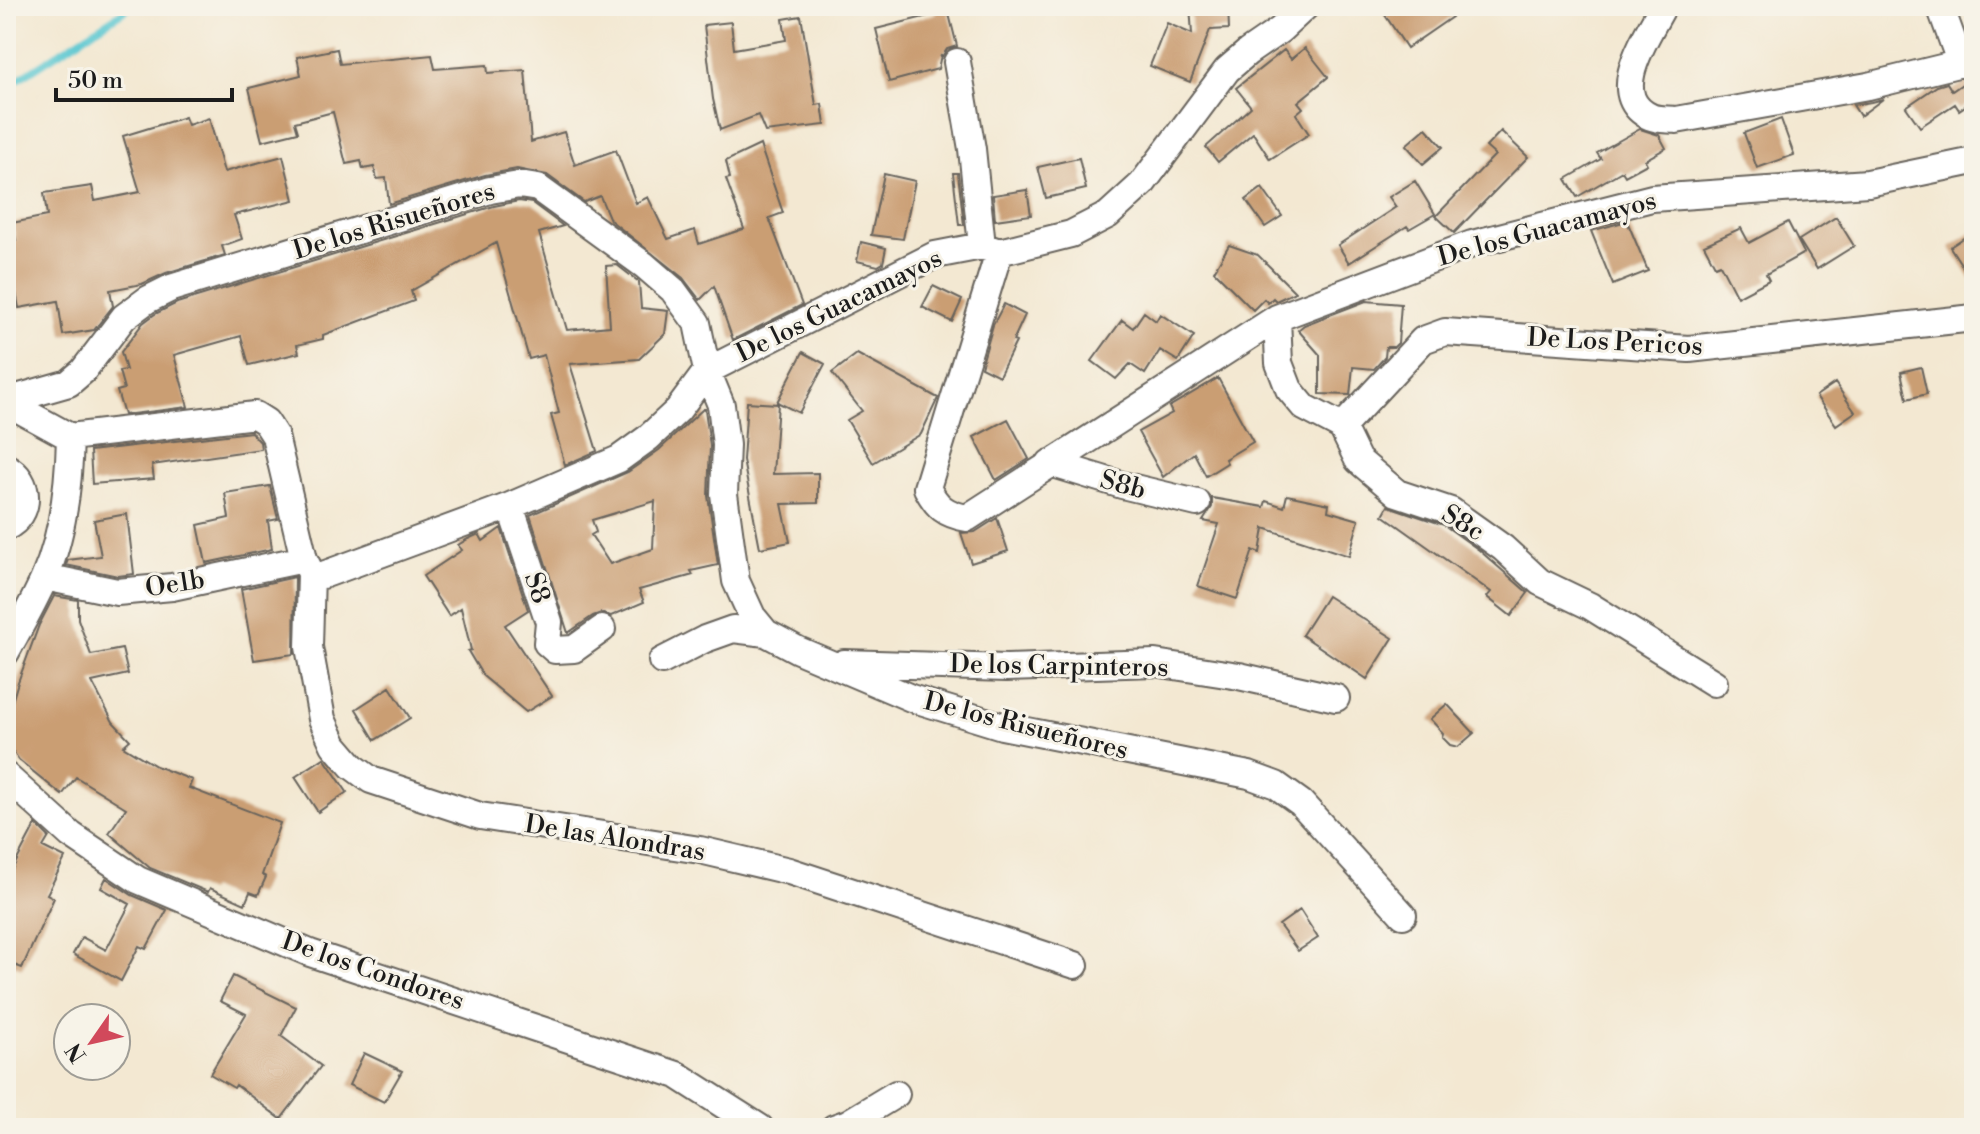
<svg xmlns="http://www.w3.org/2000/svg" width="1980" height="1134" viewBox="0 0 1980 1134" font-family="'Libre Bodoni',serif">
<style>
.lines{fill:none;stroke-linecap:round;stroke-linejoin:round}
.stream{stroke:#5bc8d1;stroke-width:7}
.building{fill:#ca9e73;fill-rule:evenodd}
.minor-casing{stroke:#67635c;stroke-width:30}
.minor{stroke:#fff;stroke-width:26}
.labels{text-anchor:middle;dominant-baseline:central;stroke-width:6;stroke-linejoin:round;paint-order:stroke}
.street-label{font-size:26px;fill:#1c1c1c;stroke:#f7f3e8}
</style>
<rect width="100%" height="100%" fill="#f7f3e8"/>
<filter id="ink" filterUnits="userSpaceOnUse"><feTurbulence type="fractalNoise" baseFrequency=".0125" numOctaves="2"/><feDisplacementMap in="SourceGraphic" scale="16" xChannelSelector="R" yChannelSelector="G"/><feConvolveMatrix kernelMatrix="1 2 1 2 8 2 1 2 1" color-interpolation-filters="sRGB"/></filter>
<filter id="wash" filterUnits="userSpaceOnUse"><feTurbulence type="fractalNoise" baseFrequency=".006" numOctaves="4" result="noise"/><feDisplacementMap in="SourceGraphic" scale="32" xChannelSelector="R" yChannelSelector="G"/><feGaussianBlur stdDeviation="1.8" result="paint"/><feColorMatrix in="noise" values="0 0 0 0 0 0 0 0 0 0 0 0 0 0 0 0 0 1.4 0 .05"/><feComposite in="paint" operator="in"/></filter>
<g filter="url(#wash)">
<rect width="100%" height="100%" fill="#f3e8d2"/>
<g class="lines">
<path class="stream" d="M6 87 132 6"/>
</g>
<g id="blocks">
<path class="building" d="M935 6H947L957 46 947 49 941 58V55L938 69 889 82 876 29 936 14Z
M1190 6H1228L1229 29 1210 30 1190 82 1150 66 1167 23 1192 34Z
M1379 6H1445L1452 17 1407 48Z
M801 16 816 105 822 104 825 125 765 132 758 115 720 130 713 99 704 25 731 22 734 49 786 40 783 19Z
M1305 48 1328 77 1298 102 1303 108 1296 114 1309 134 1270 159 1253 133 1218 162 1206 147 1251 107 1236 88 1284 50 1291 59Z
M337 49 340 64 432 55 435 69 487 65 488 73 525 70 531 142 564 132 575 165 616 150 636 203 648 197 668 239 695 230 699 244 744 229 726 179 730 178 726 161 760 145 783 213 769 218 802 305 733 340 714 286 700 300 683 278 610 220 600 196 584 202 547 175 517 169 485 175 389 204 386 178 377 179 374 167 363 169 361 161 346 164 333 112 295 122 298 132 262 141 249 88 301 75 297 57Z
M1974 76V100L1959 110 1955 104 1920 127 1906 107 1937 86 1947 83 1952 91Z
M1883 99 1860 116 1853 105 1871 102Z
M185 117 188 125 209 118 224 172 283 156 294 200 234 215 242 239 222 246 225 255 166 273 142 284 110 290 113 306 94 330 63 335 58 301 19 308 14 282 6 283V242L16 240 12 223 47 216 44 193 92 186 95 201 140 192 123 136Z
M1781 119 1794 155 1757 168 1744 133Z
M1426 128 1443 147 1423 164 1406 145Z
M1640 129 1659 135 1666 148 1645 160 1647 164 1625 176 1622 171 1577 197 1566 179 1601 159 1597 153Z
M1501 131 1528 157 1454 233 1436 216 1495 155 1486 147Z
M1079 158 1086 189 1046 198 1038 167Z
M953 173H958L964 225H959Z
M884 174 915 181 903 239 871 235Z
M1415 181 1435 214 1409 229 1407 226 1349 263 1338 245 1396 207 1389 197Z
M1262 188 1282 216 1265 227 1246 200Z
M1027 190 1031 215 995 220 993 195Z
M519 201 532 203 563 226 539 233 567 330 610 326 606 266 617 265 639 282 641 308 668 311 665 334 639 359 570 364 597 451 565 465 551 415 559 413 544 355 529 359 496 243 411 291 414 301 323 335V339L297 345 299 353 249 365 241 336 174 355 188 407 124 415 117 391 124 389 119 371 126 370 121 352 143 323 155 314 177 303 494 206Z
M1836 217 1854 246 1817 269 1799 240Z
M1627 221 1648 271 1613 285 1591 231Z
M1788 222 1804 253 1766 274 1769 280 1737 297 1720 264 1715 266 1704 245 1741 228 1749 243Z
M1974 231V284L1950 247Z
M861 242 886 248 883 263 878 266 857 261Z
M1229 245 1258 255 1295 292 1276 301 1273 298 1268 303 1264 299 1253 310 1214 271Z
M933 286 962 300 952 322 922 307Z
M1366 301 1401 304 1398 343 1394 347H1386L1385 357 1374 369 1353 367 1350 395 1320 394V355L1298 330 1304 325Z
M1004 304 1025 315 1013 341 1016 342 999 376 981 367 993 325Z
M1144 312 1156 321 1160 314 1194 336 1178 361 1160 350 1145 374 1130 364 1116 379 1092 361 1122 320 1133 328Z
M803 352 825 364 799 413 777 402Z
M857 354 938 398 921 434 873 463 847 420 862 411 832 373Z
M1921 367 1927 394 1907 399 1901 372Z
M1218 378 1253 442 1225 459 1227 463 1206 476 1194 453 1163 477 1138 432 1172 413 1169 407Z
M1835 383 1855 412 1836 425 1816 396Z
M747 402 778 404 773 474 818 473V503L782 504 790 542 760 548 743 460Z
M703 409H705L710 446 708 496 718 565 691 571 693 575 639 590 644 602 611 616 601 613 593 616 568 633 530 515 628 472 659 450ZM655 501 653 549 610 564 591 535 596 532 592 520Z
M1008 419 1029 459 996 480 974 437Z
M251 432 260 442 261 449 152 465 154 479 92 484 90 451Z
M270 486 278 519 268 521 272 549 206 563 198 525 229 518 225 493Z
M1287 495 1329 504 1328 511 1359 520 1349 556 1264 528 1260 553 1253 550 1237 599 1198 586 1219 524 1203 521 1212 507V498L1264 507 1266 501 1284 507Z
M1388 506 1444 525 1479 550 1528 593 1511 616 1487 597 1491 592 1383 515Z
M127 514 134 574 118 576 66 565 68 560 101 556 94 520Z
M997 518 1008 551 971 563 961 533 975 532Z
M501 528 528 610 505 625 552 696 526 712 483 676 468 651 471 650 461 608 449 616 423 576 462 550 458 545 468 539 479 534 483 541Z
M295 577 294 654 254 660 241 589Z
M54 596 78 600V619L91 655 122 649 128 674 92 682 113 722 130 740 123 746 156 766 192 780 189 788 280 823 262 875 266 877 258 895 250 892 245 904 210 888 208 892 150 868 109 833 126 808 76 777 62 795 19 760 6 741V722L18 682 39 625Z
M1327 596 1393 638 1367 679 1302 635Z
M390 687 410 718 375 740 356 709Z
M1447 704 1474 733 1458 747 1450 745 1442 737 1443 733 1430 719Z
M324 758 347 792 318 812 295 777Z
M36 824 49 837 43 847 65 858 47 894 54 898 22 968 6 962V881Z
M106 878 132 895 167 910 146 949 139 946 121 981 73 954 82 937 106 950 130 904 101 888Z
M1300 910 1318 938 1298 951 1279 925Z
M233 976 296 1007 281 1036 321 1066 281 1119 236 1085 234 1088 210 1074 246 1014 220 1001Z
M364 1053 402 1071 384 1102 349 1085Z"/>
</g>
</g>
<g filter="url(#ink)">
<use href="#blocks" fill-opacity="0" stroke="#67635c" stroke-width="2"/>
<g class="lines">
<g class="minor-casing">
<path id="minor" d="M1663 6C1648 35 1604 96 1651 117 1658 120 1669 119 1676 120L1868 86 1974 60
M1940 6 1961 64
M957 62 972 149 982 246
M999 252 1071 234 1108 215 1142 184 1227 70 1248 52 1280 30 1306 6
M1277 318 1279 363 1289 389 1304 407 1342 427 1358 460 1397 493 1451 511 1503 548 1540 582 1590 606 1714 683
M6 401 69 383 83 371 124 317 147 300 171 288 490 190 519 185 538 188 644 265 673 290 697 323 707 371 721 405 726 445 724 494 736 581 752 616 766 633 798 650 911 698 1002 726 1249 775 1276 785 1301 803 1403 915
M6 402 70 437 255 415 266 422 275 436 304 559 311 573 323 575 510 506 619 459 648 438 678 410 707 371 935 255 982 246 999 252 927 488C937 507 945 514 967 518L1277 318 1472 244 1652 198 1868 183 1974 161
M1342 427 1423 340 1445 332 1689 349 1974 318
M1050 463 1122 485 1197 503
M6 467C31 480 32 515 6 527
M510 506 549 622 547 643 555 650 574 649 602 629
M311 573 309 647 322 719 334 745 352 766 371 780 480 816 700 850 789 871 1075 965
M45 577 117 592 172 587 304 559
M6 652C19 628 33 604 44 579 63 536 69 483 70 437
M662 661 705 639 733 629 766 633
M844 663 1007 668 1155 663 1239 676 1336 698
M6 776 71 835 138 880 310 953 677 1075 760 1128
M834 1128 848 1123 896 1094"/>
</g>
<use href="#minor" class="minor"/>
</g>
</g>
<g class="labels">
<g class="street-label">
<text transform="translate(394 221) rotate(-17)">De los Risueñores</text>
<text transform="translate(1547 229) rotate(-15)">De los Guacamayos</text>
<text transform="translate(839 306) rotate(-26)">De los Guacamayos</text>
<text transform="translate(1615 342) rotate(3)">De Los Pericos</text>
<text transform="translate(1123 485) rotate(15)">S8b</text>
<text transform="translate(1463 523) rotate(31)">S8c</text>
<text transform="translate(175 584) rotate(-9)">Oe1b</text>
<text transform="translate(537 588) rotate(71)">S8</text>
<text transform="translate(1059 666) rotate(1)">De los Carpinteros</text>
<text transform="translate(1026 726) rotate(14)">De los Risueñores</text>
<text transform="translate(615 838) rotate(9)">De las Alondras</text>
<text transform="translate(373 971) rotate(19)">De los Condores</text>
</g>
</g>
<rect width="1980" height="1134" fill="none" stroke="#f7f3e8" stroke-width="32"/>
<g transform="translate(92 1042) rotate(236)"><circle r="38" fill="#f7f3e8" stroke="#9f9d96" stroke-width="2"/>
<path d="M0-6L14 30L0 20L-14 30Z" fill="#d1495b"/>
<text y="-12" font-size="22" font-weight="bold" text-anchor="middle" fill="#1c1c1c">N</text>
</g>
<path d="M56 88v12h176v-12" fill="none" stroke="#1c1c1c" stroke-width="4"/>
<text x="68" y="88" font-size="24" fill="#1c1c1c" stroke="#f7f3e8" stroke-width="6" paint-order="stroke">50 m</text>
</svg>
